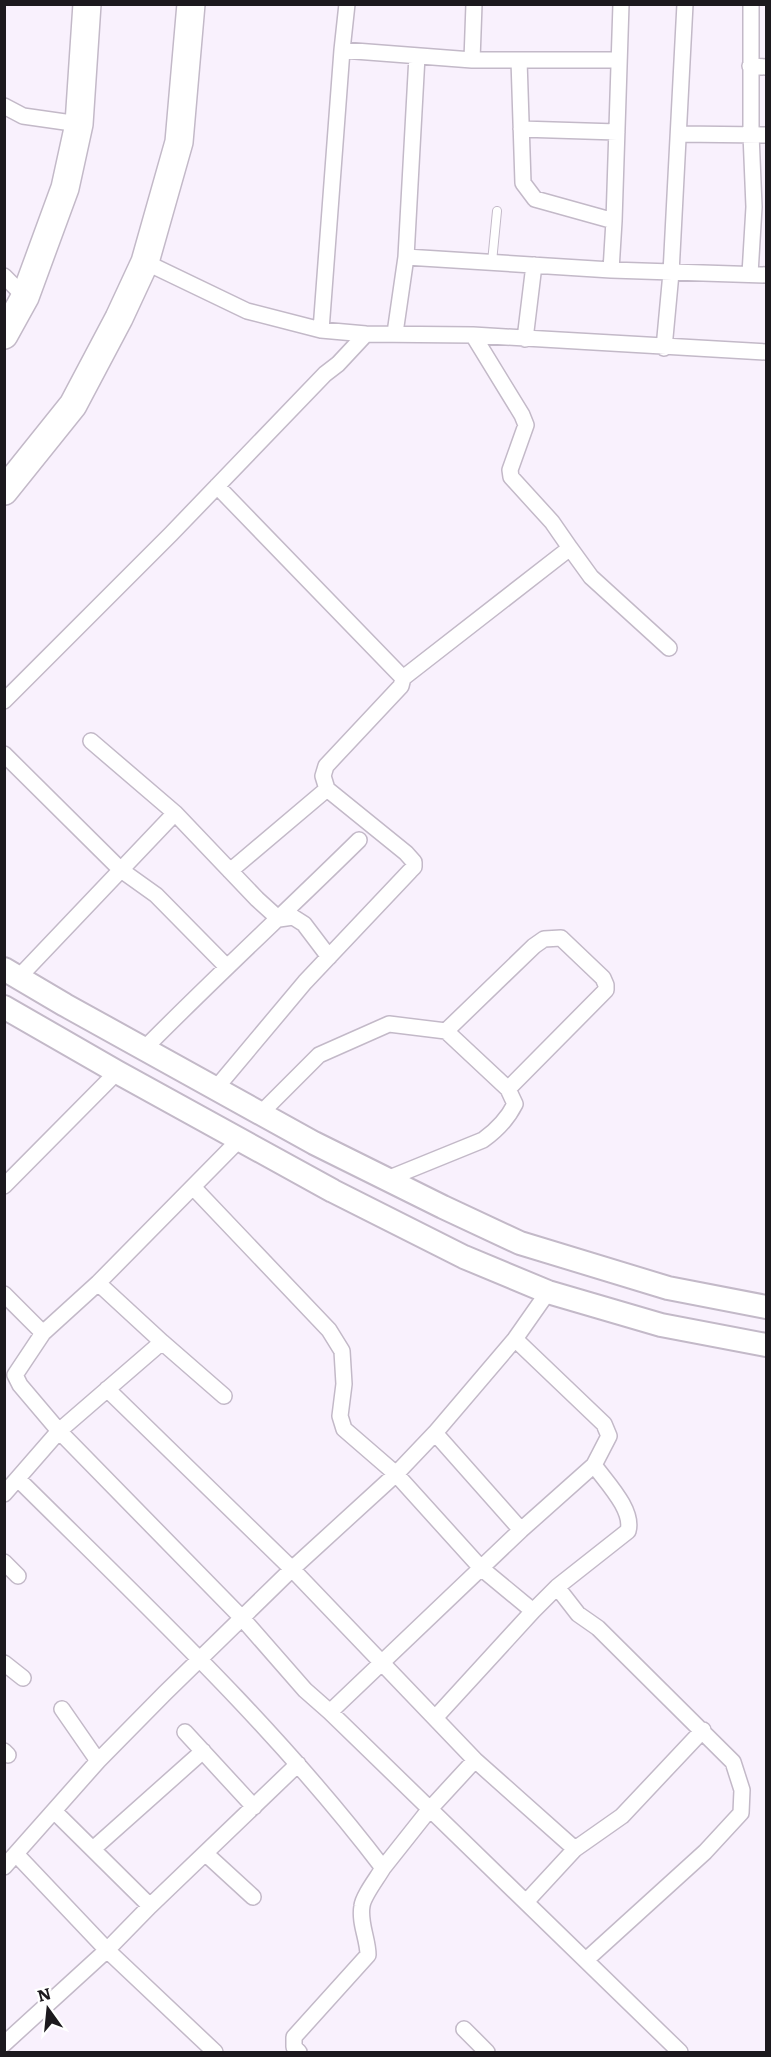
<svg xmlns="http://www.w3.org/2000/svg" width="771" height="2057" viewBox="0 0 771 2057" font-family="Literata,serif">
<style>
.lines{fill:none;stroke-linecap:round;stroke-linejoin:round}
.lane-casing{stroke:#c3b9c8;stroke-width:10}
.street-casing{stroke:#c3b9c8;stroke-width:18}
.primary-casing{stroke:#c3b9c8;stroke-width:26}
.highway-casing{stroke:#c3b9c8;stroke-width:30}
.lane{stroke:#fff;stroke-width:8}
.street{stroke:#fff;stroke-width:15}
.primary{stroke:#fff;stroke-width:22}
.highway{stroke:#fff;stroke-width:27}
</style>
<rect width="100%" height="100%" fill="#f9f1fd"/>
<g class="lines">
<g class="lane-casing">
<path id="lane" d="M492 262 497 211"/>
</g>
<g class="street-casing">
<path id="street" d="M342 50 472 60H619
M472 60 474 4
M519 60 523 183 535 199 614 221
M750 66 766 67
M4 106 23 116 79 124
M521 129 617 132
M679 134 766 135
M406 257 611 270 766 275
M145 262 247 311 321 330 366 334 473 335 766 352
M611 270 614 221 621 4
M750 274 754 207 751 134V4
M4 276 25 297
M321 330 342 50 347 4
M395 333 406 257 417 56
M525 339 534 265
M664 348 671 273 685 4
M217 486 403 678 401 686 326 766 323 776 327 789 406 853 414 862V867L410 871 305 982 217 1087
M570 548 591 577 669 648
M403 678 570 548 552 522 511 477 510 470 526 425 522 415 473 335
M4 701 171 534 325 374 338 364 366 334
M91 741 175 813 257 899 279 919 293 917 304 924 329 957
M4 754 121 870 156 895 226 966
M230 871 327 789
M19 977 175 813
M446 1031 534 946 544 939 561 938 603 978 606 985V990L508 1089
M145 1048C215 977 288 910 359 840
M261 1113 319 1055 389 1024 446 1031 508 1089 515 1104C507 1120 497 1130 483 1140L387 1179
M4 1186 117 1072
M193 1187 329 1330 342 1351 344 1384 340 1416 344 1429 396 1474 481 1568 533 1611
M4 1294 43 1333 98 1283 240 1139
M43 1333 15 1375 20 1385 59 1431 242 1618 305 1690 330 1712 680 2052
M162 1342 224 1396
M107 1389 292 1569 475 1760 575 1849
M435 1433 521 1530
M18 1479C144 1604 275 1726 383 1868 378 1877 363 1896 362 1906 359 1923 368 1939 368 1955L294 2037V2047L299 2052
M4 1494 59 1431 162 1342 98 1283
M4 1562 18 1576
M4 1663 23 1678
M62 1709 98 1761
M330 1712 521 1530 594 1465 609 1436 604 1424 515 1339
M435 1718 533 1611 557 1587
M185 1732 254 1807
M4 1751 8 1755
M54 1811 150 1906
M93 1849 203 1751
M205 1853 253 1897
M16 1854 107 1950 215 2052
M4 1867 98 1761 165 1693 292 1569 396 1474 435 1433 515 1339 548 1292
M383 1868 429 1810 475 1760
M526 1902 575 1849 622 1816 703 1730
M586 1960 705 1852 741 1813 742 1790 733 1762 598 1628 578 1614 557 1587 628 1531C634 1510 606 1482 594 1465
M464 2029 487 2052
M4 2044 107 1950 150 1906 298 1764"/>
</g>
<g class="primary-casing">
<path id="primary" d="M4 969 65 1005 314 1143 443 1207 520 1243 668 1288 766 1307
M4 1007 117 1072 333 1191 464 1257 548 1292 661 1325 766 1345"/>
</g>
<g class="highway-casing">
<path id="highway" d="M4 335 25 297 65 188 79 124 87 4
M4 491 73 405 119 318 145 262 179 142 191 4"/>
</g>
<use href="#lane" class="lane"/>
<use href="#street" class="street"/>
<use href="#primary" class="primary"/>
<use href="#highway" class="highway"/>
</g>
<rect width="771" height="2057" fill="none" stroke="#1c191e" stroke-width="12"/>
<g transform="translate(48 2009) rotate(345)" stroke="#ffffff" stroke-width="4.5" paint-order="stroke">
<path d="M0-4.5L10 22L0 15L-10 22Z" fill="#1c191e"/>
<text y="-9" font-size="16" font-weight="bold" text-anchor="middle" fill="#1c191e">N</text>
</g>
</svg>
